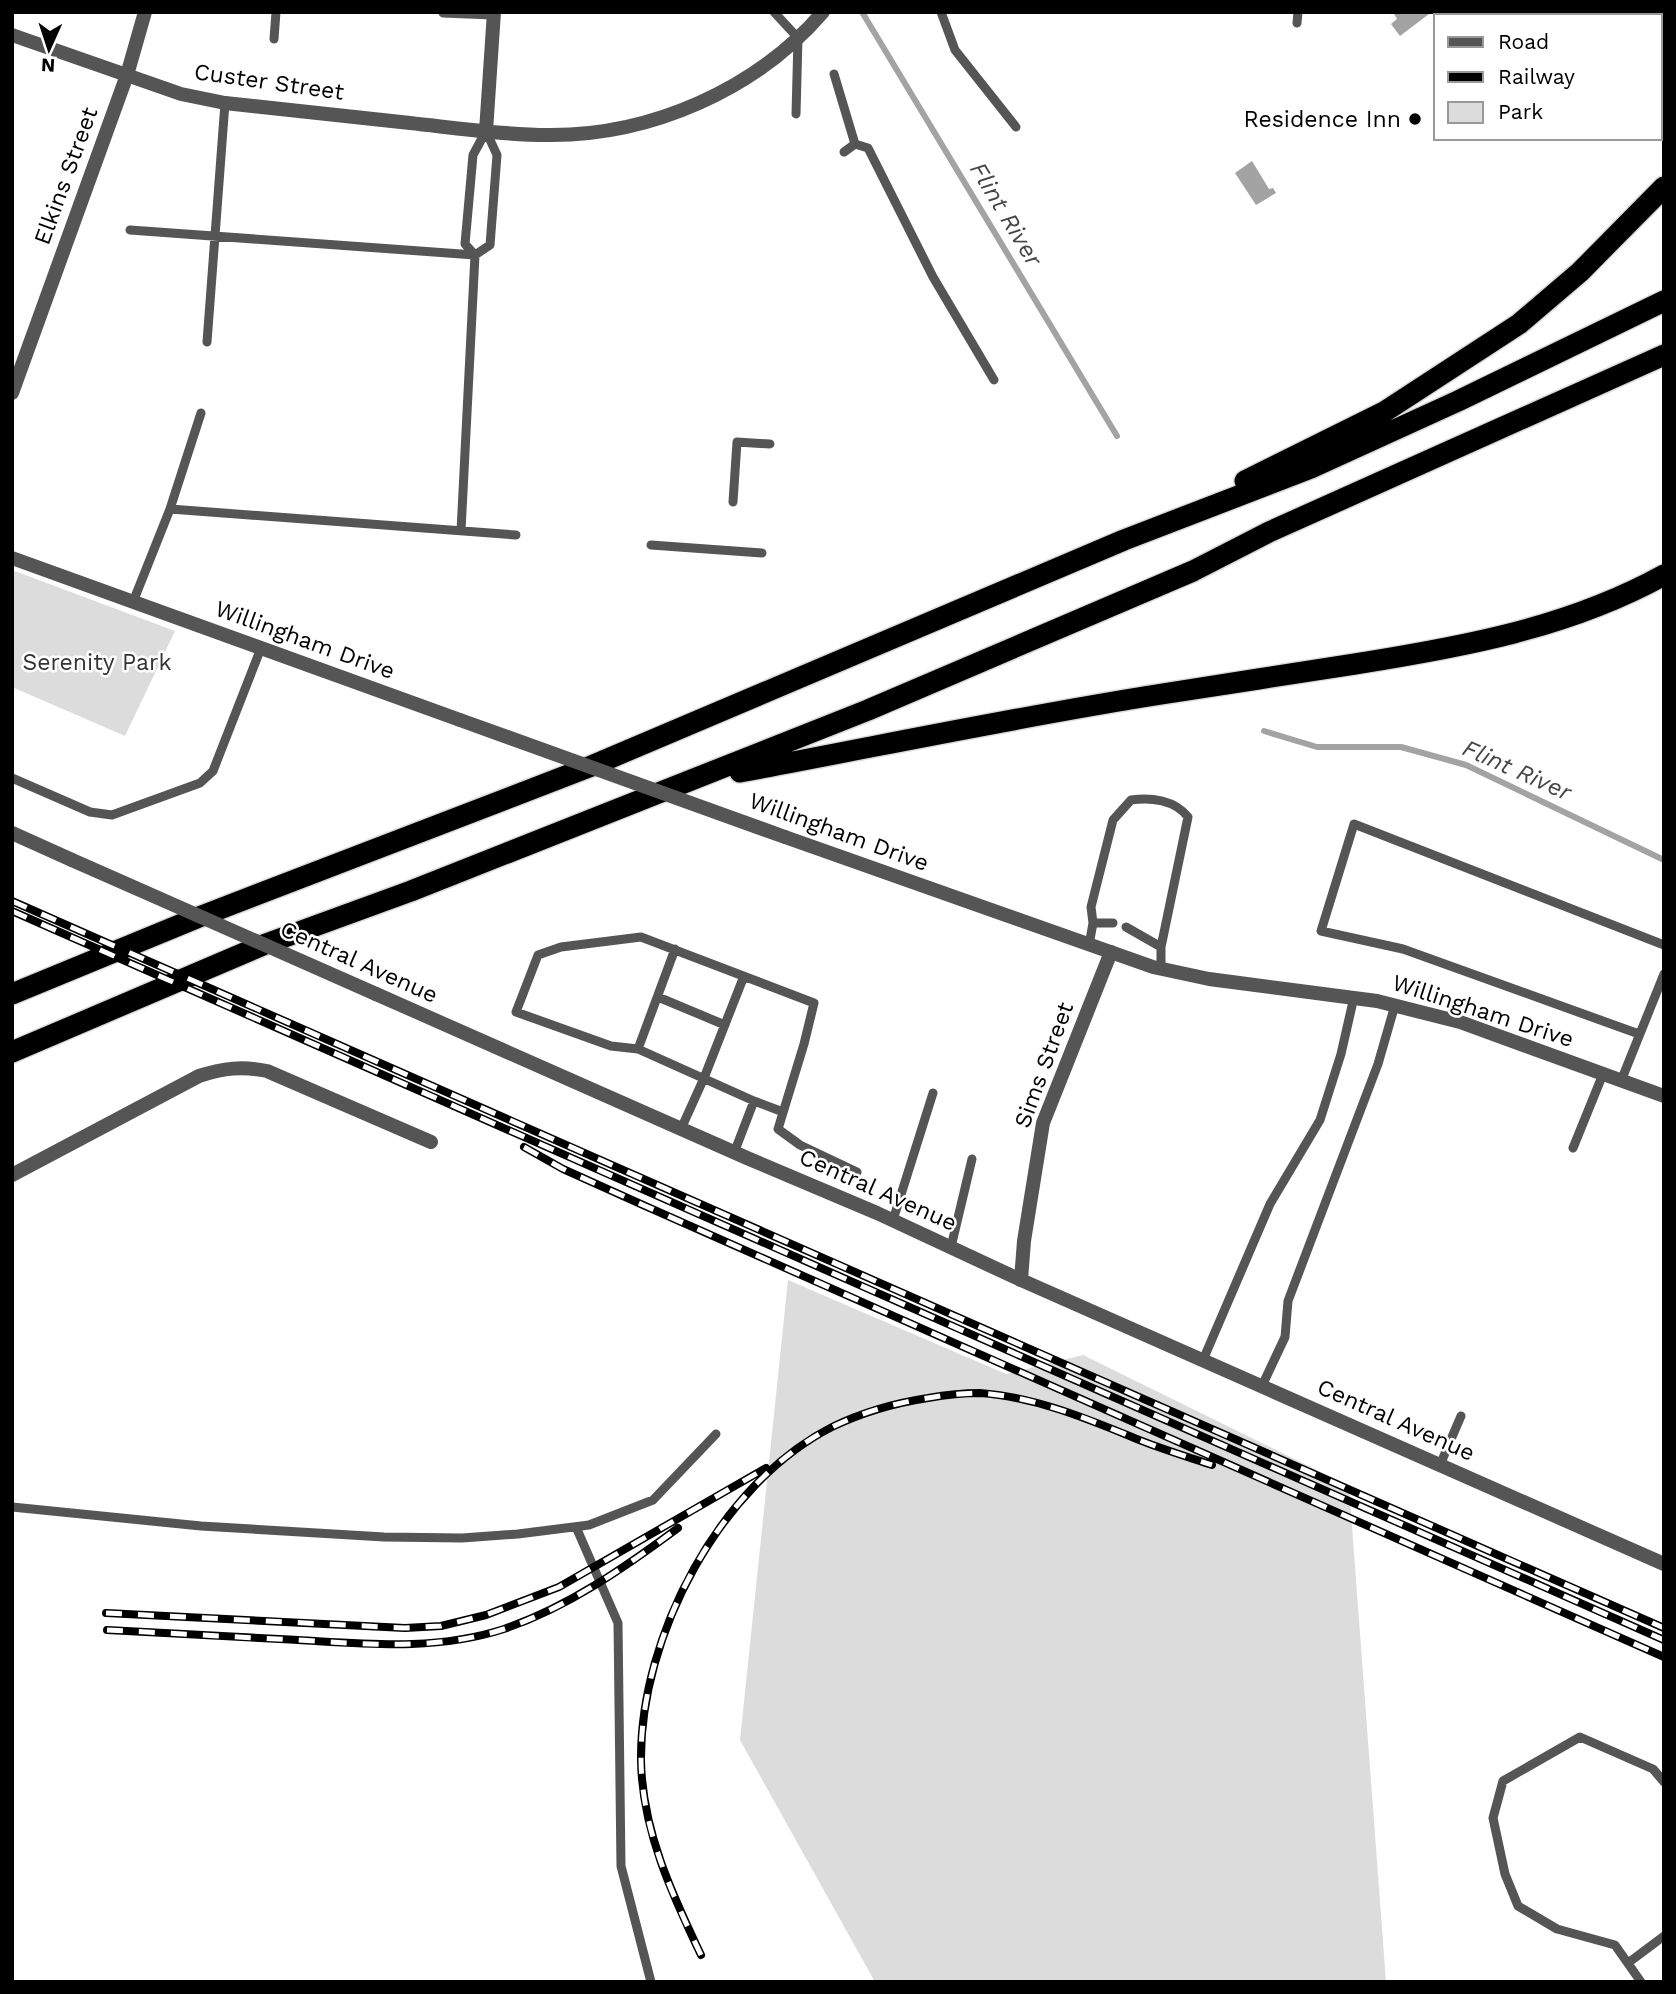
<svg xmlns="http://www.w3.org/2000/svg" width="1676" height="1994" viewBox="0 0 1676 1994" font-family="'Work Sans',sans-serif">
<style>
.green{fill:#dcdcdc}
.water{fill:#a3a3a3}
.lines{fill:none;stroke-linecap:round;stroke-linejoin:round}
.stream{stroke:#a3a3a3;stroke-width:6}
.motorway-casing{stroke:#dbdbdb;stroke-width:24}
.service{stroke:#555;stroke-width:9}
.minor{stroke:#555;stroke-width:14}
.tertiary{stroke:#555;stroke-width:14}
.motorway{stroke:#000;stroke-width:21}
.rail-casing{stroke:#000;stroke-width:8}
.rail{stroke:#fff;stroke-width:5;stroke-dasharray:16;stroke-linecap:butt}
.tertiary-bridge{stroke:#555;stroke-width:14}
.poi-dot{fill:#000;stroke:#fff;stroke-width:2.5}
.labels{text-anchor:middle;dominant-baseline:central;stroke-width:5;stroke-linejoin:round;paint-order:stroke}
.street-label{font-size:23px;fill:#000;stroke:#fff}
.poi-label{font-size:23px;fill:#000;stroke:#fff;text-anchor:end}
.park-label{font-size:23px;fill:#333;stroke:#fff}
.water-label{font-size:24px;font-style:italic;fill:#444;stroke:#fff}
</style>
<rect width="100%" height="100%" fill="#fff"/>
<path class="green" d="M12 570 175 631 125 736 12 687Z
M788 1280 1006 1374 1083 1355 1349 1486 1386 1982H875L740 1740Z"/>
<path class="water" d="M1393 12H1428L1429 14 1400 36 1391 24 1397 19Z
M1252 161 1269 189 1273 188 1276 193 1256 205 1235 173Z"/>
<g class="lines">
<path class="stream" d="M862 12 1117 436
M1264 731 1317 747H1401L1466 765 1664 860"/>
<g class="motorway-casing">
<path id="motorway" d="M1245 481 1384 412 1519 324 1580 272 1664 187
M740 772C880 746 1021 716 1162 694 1226 684 1291 674 1355 664 1462 647 1568 628 1664 575
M12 994 199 917 589 767 1124 540 1311 468 1458 401 1664 301
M12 1052 263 945 411 891 868 710 1193 571 1269 532 1664 355"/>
</g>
<path class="service" d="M774 12 798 38 796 114
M941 12 955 50 1016 127
M443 13 493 15
M1297 23 1298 12
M274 39 276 12
M834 74 855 144
M844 152 855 144 868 148 933 277 994 380
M130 230 475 255 490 245 497 155 486 131
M207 342 225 103
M733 502 737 442 770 444
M170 509 516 535
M461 531 475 255 465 244 473 155 486 131
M651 545 762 553
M133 602 170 509 201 413
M12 778 90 812 112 815 200 783 213 771 261 648
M1093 923H1113
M1126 927 1161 947
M1089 945 1093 923 1091 907 1113 820 1131 800C1151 797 1175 800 1188 817L1161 947V969
M658 997 725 1025
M1639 1034 1403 949 1321 931 1354 824 1664 945
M638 1049 675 949
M1621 1081 1664 974
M754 1101 783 1112
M681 1129 704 1078 744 976
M1573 1148 1603 1074
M734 1153 754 1101 638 1049 611 1046 516 1012 538 955 561 947 641 937 814 1003 804 1044 778 1129 800 1145 857 1172
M893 1220 933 1093
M951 1247 972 1159
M1203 1360 1270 1204 1320 1120 1341 1054 1354 997
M1262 1386 1285 1337 1288 1301 1378 1064 1395 1005
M1440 1465 1461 1416
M12 1507 201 1526 384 1537 462 1538 518 1534 589 1525 653 1500 716 1434
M576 1527 618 1623 621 1866 651 1982
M1628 1963 1664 1936
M1641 1982 1615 1945 1557 1929 1518 1906 1505 1874 1493 1818 1503 1781 1580 1737 1653 1769 1664 1782"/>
<path class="minor" d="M12 35 181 94 225 103C286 110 348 116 410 123 456 128 503 135 548 135 650 136 756 90 823 12
M486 131 494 12
M12 393 127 75 145 12
M12 1175 199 1076C224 1068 242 1066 267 1071L431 1142
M1021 1280 1024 1241 1043 1123 1111 952"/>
<path class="tertiary" d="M12 558 460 720
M12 833 72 860
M785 837 1153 967 1209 979 1377 1001 1460 1022 1664 1096
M376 994 747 1158 877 1213 1021 1280 1664 1564"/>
<use href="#motorway" class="motorway"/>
<g class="rail-casing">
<path id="rail" d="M12 901 1664 1628
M12 911 1664 1640
M524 1147 563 1169 643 1205 1664 1657
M106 1613 405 1628 441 1626 486 1615 559 1587 766 1468
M107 1630C170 1633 234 1637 298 1640 368 1644 436 1651 504 1629 568 1607 624 1568 678 1528
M701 1955C672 1894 642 1830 641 1760 640 1636 720 1484 832 1427 863 1412 895 1403 928 1398 945 1395 963 1393 980 1393 1037 1397 1090 1420 1142 1441 1165 1450 1188 1457 1212 1465"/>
</g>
<use href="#rail" class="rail"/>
<path class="tertiary-bridge" d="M460 720 785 837
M72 860 376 994"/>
</g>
<circle class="poi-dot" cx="1415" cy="119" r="7"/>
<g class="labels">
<g class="street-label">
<text transform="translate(269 82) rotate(8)">Custer Street</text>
<text transform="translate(66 176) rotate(-70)">Elkins Street</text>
<text transform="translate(305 640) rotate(20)">Willingham Drive</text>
<text transform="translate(839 832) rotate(20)">Willingham Drive</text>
<text transform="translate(359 962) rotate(24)">Central Avenue</text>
<text transform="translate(1483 1011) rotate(18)">Willingham Drive</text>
<text transform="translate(1044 1065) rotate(-70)">Sims Street</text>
<text transform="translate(878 1190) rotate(24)">Central Avenue</text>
<text transform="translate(1396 1420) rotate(24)">Central Avenue</text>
</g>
<g class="poi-label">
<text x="1401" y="119">Residence Inn</text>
</g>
<g class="park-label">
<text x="97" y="662">Serenity Park</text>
</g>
<g class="water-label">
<text transform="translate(1006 214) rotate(59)">Flint River</text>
<text transform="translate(1517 770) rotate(24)">Flint River</text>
</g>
</g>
<rect width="1676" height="1994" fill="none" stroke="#000000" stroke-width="28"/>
<rect x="1434" y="14" width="228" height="126" fill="#ffffff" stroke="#999999" stroke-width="2"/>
<rect x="1448" y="37" width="35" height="10" fill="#555555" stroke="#999999" stroke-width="2"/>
<text x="1498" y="49" font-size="21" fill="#000000">Road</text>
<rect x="1448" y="72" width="35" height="10" fill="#000000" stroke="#999999" stroke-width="2"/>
<text x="1498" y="84" font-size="21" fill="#000000">Railway</text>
<rect x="1448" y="102" width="35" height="21" fill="#dcdcdc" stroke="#999999" stroke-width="2"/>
<text x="1498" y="119" font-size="21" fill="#000000">Park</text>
<g transform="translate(49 49) rotate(183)" stroke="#ffffff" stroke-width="5" paint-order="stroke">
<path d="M0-5L12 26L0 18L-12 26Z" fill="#000000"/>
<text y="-10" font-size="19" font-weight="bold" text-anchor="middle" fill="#000000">N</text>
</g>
</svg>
